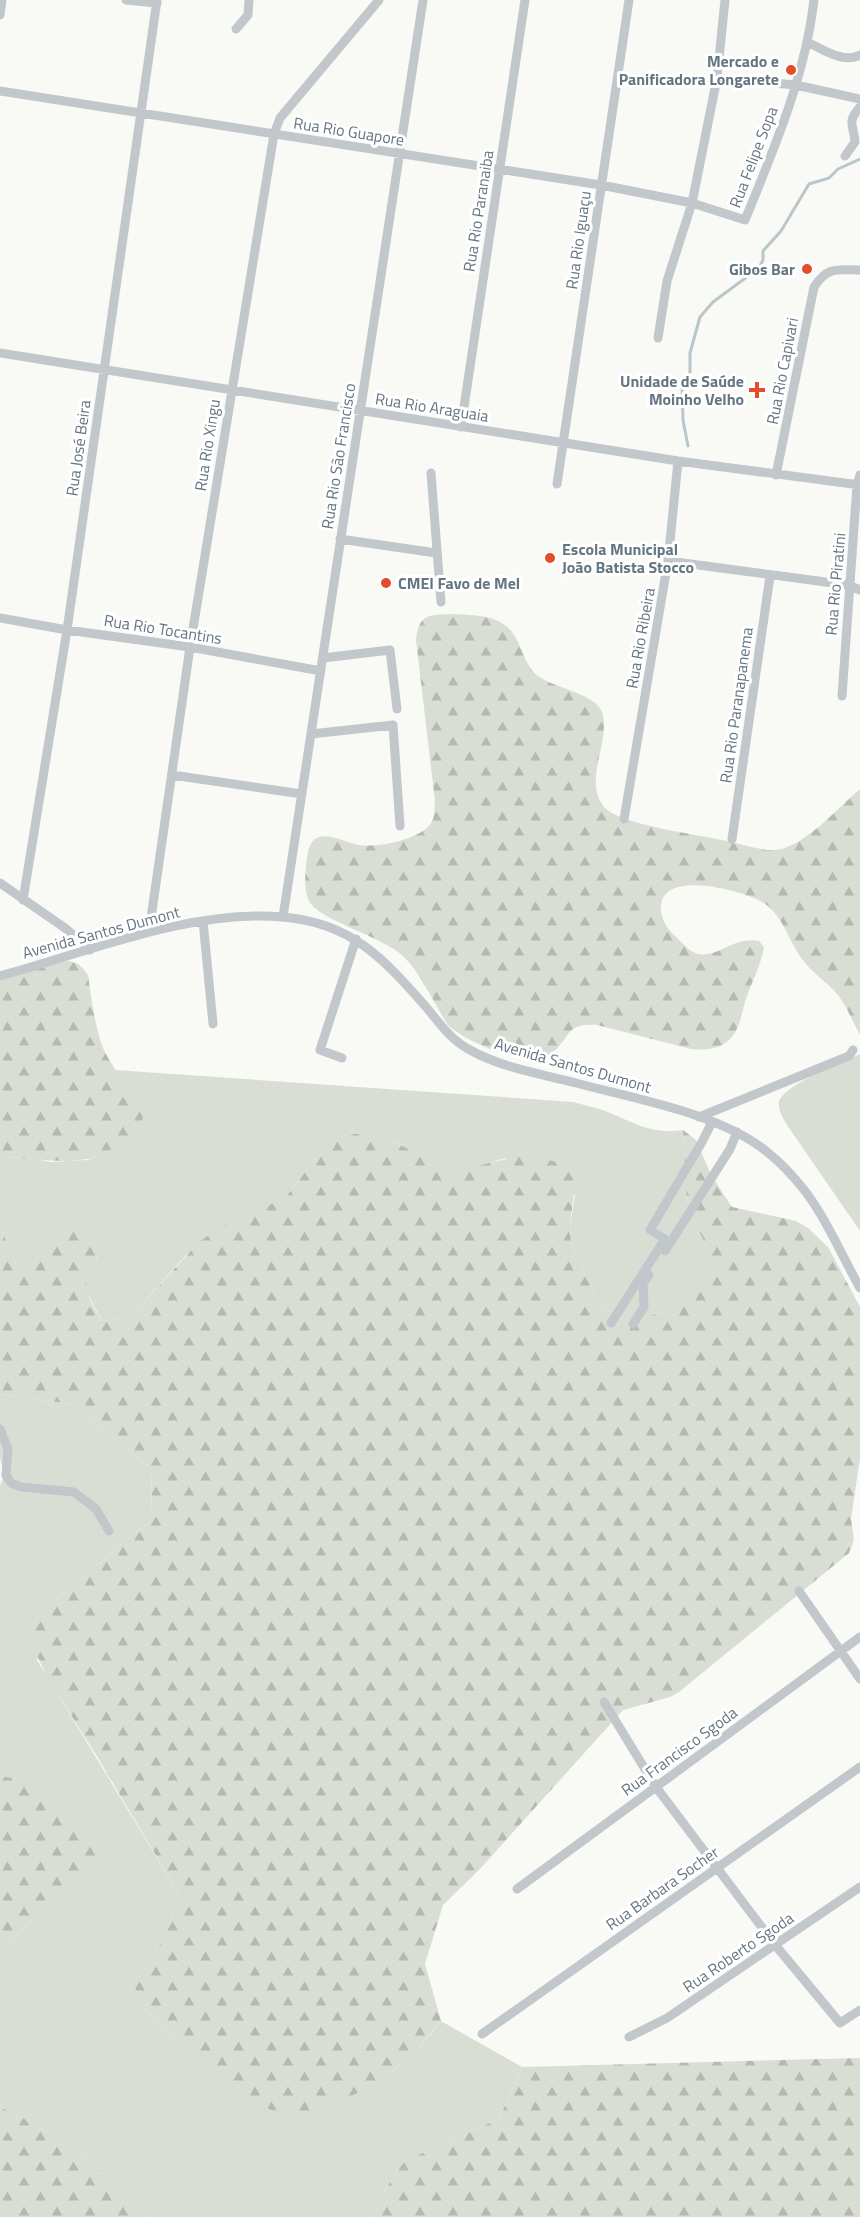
<svg xmlns="http://www.w3.org/2000/svg" width="860" height="2217" viewBox="0 0 860 2217" font-family="'Titillium Web',sans-serif">
<style>
.grass{fill:#d9ded5}
.forest{fill:url(#forest-firs)}
.lines{fill:none;stroke-linecap:round;stroke-linejoin:round}
.stream{stroke:#b9c6ca;stroke-width:3}
.minor{stroke:#c2c7cb;stroke-width:9}
.poi-dot{fill:#e44d2b;stroke:#fff;stroke-width:2}
.labels{text-anchor:middle;dominant-baseline:central;stroke-width:6;stroke-linejoin:round;paint-order:stroke}
.poi-label{font-size:16px;font-weight:bold;fill:#647682;stroke:#fff;text-anchor:end}
.street-label{font-size:16px;fill:#647682;stroke:#fff}
</style>
<defs>
<pattern id="forest-firs" width="22" height="20" patternUnits="userSpaceOnUse" patternTransform="scale(1.5)"><rect width="22" height="20" fill="#d9ded5"/><path d="M5 1l3.5 6h-7zM16 11l3.5 6h-7z" fill="#b4b9b2"/></pattern>
</defs>
<rect width="100%" height="100%" fill="#f9f9f6"/>
<path class="grass" d="M860 1054V1231L787 1125C783 1118 778 1110 779 1102 783 1085 843 1062 860 1054Z
M115 1070 573 1102C583 1105 595 1107 605 1111 633 1122 651 1135 683 1130L687 1204 719 1271 671 1311 626 1321 600 1306 571 1244 570 1226 575 1195 506 1158C489 1163 469 1170 451 1166 430 1162 405 1147 387 1138L316 1158 285 1198 188 1253 130 1317 102 1321 86 1291 87 1279 98 1255 34 1254 18 1268 0 1226V1159L1 1157 31 1158 50 1162 87 1160 109 1151 139 1104 124 1085Z
M0 1394 71 1404 152 1469 151 1520 56 1600 37 1660 180 1896 162 1942 142 1967V2006L195 2057 227 2077 325 2107C377 2086 407 2065 441 2021L522 2067 499 2119 405 2161C391 2177 381 2199 370 2217H149L96 2163 20 2116 0 2107V1954L21 1931 91 1868C97 1855 96 1848 85 1838L5 1777 0 1778V1486L4 1475 0 1458Z"/>
<path class="forest" d="M450 614C467 615 489 614 503 624 522 635 521 663 538 676 555 689 598 693 603 715 609 743 585 778 602 804 605 810 614 814 620 817 653 829 688 833 722 840 737 843 752 848 767 850 773 850 780 850 785 848 813 837 837 809 860 789V1035C853 1022 847 1007 838 995 827 982 812 973 802 959 788 940 782 912 760 901 740 890 658 868 661 910 662 920 666 927 673 934 680 940 689 952 698 954 718 958 734 936 759 941L764 947C761 965 753 979 747 996 742 1009 741 1028 730 1039 720 1050 705 1050 691 1049L597 1025C564 1023 572 1037 552 1053 531 1070 465 1042 448 1025 434 1004 421 973 403 956 382 936 318 920 309 901 304 889 305 878 306 865 307 858 308 844 315 839 326 831 346 843 359 845 377 848 420 840 431 823 435 818 434 808 435 801L416 640C419 615 427 615 450 614Z
M56 960C72 961 79 961 88 975 91 997 95 1027 103 1048 107 1057 114 1067 119 1076 124 1086 140 1100 143 1110 145 1120 138 1128 132 1134 88 1174 54 1158 1 1157L0 1159V974Z
M683 1130 696 1140 711 1175 732 1207 796 1221 808 1228 828 1247 860 1307V1458L851 1519 854 1540 849 1553 679 1692 670 1697 623 1710 479 1870 443 1905 425 1964 441 2021 412 2055 371 2087 326 2107 311 2112 283 2113 269 2109 195 2057 142 2006 135 1993 137 1980 142 1967 162 1942 180 1896 98 1758 47 1677 34 1649 33 1636 38 1620 56 1600 151 1520 152 1469 71 1404 0 1394V1226L18 1268C36 1252 61 1217 89 1232 96 1236 98 1245 98 1252 96 1265 83 1279 87 1292 90 1302 97 1313 102 1321L130 1317 199 1242 221 1227 285 1198 316 1158 330 1144 354 1134 372 1133 387 1138 412 1151 451 1166H476L520 1156 536 1157 561 1163 570 1171 575 1184 570 1226 571 1244 600 1306 626 1321 671 1311 718 1271 687 1205Z
M5 1777 33 1781 46 1788 93 1846 96 1857 91 1868 21 1931 0 1954V1778Z
M860 2058V2217H370C381 2199 391 2177 405 2161L499 2119 522 2067Z
M0 2107 20 2116 96 2163 149 2217H0Z"/>
<g class="lines">
<path class="stream" d="M688 446 683 420 682 386 690 372V353L700 317 713 302 759 268 763 260V251L781 231 809 184 829 178 838 169 860 159"/>
<path class="minor" d="M126 0 157 3
M0 15 2 0
M236 29 248 15 249 0
M807 42C823 49 843 64 860 55
M717 78 796 85 860 99
M0 91 601 185 692 203 745 220C774 149 805 77 814 0
M845 156 855 142C854 125 846 123 860 107
M658 338 667 281 692 203 717 78 725 0
M0 353 678 461 860 485
M461 427 525 0
M431 473 441 602
M776 475 814 287C828 266 837 270 860 270
M557 484 629 0
M340 539 436 553
M668 561 848 585 860 590
M0 618 67 630 190 647 321 671
M323 658 390 650 397 709
M842 696 857 485 860 475
M311 734 393 725 400 826
M172 775 302 794
M624 819 668 561 678 461
M732 839 770 576
M0 883 65 928 90 950
M23 900 67 630 157 0
M283 917 423 0
M203 921 213 1024
M149 932 190 647 274 134 280 118 379 0
M0 976C88 952 191 909 282 917 351 922 384 959 427 1008 440 1024 451 1040 470 1050 502 1068 542 1074 576 1083 635 1099 719 1113 766 1151 780 1162 794 1177 805 1191 827 1220 842 1256 860 1288
M342 1058 320 1050 356 939
M699 1117 849 1056 853 1050
M665 1251 730 1149 737 1132
M611 1323 665 1239 650 1230 702 1142 712 1122
M633 1324 644 1307 643 1284 649 1275
M0 1429 8 1449 6 1475 11 1483 21 1487 74 1492 96 1509 109 1531
M799 1591 860 1679
M604 1702 656 1787 776 1946 840 2023 860 2010
M517 1889 860 1637
M482 2034 860 1767
M629 2037 667 2018 860 1887"/>
</g>
<g class="poi-dot">
<circle cx="791" cy="70" r="6"/>
<circle cx="807" cy="269" r="6"/>
<path d="M754 381h6v6h6v6h-6v6h-6v-6h-6v-6h6z"/>
<circle cx="550" cy="558" r="6"/>
<circle cx="386" cy="583" r="6"/>
</g>
<g class="labels">
<g class="poi-label">
<text x="779" y="61">Mercado e<tspan x="779" dy="18">Panificadora Longarete</tspan></text>
<text x="795" y="269">Gibos Bar</text>
<text x="744" y="381">Unidade de Saúde<tspan x="744" dy="18">Moinho Velho</tspan></text>
<text x="562" y="549" text-anchor="start">Escola Municipal<tspan x="562" dy="18">João Batista Stocco</tspan></text>
<text x="398" y="583" text-anchor="start">CMEI Favo de Mel</text>
</g>
<g class="street-label">
<text transform="translate(349 131) rotate(9)">Rua Rio Guapore</text>
<text transform="translate(753 157) rotate(-69)">Rua Felipe Sopa</text>
<text transform="translate(478 211) rotate(-81)">Rua Rio Paranaiba</text>
<text transform="translate(578 240) rotate(-82)">Rua Rio Iguaçu</text>
<text transform="translate(782 371) rotate(-79)">Rua Rio Capivari</text>
<text transform="translate(432 407) rotate(9)">Rua Rio Araguaia</text>
<text transform="translate(207 445) rotate(-81)">Rua Rio Xingu</text>
<text transform="translate(78 448) rotate(-82)">Rua José Beira</text>
<text transform="translate(338 456) rotate(-81)">Rua Rio São Francisco</text>
<text transform="translate(835 584) rotate(-85)">Rua Rio Piratini</text>
<text transform="translate(163 629) rotate(9)">Rua Rio Tocantins</text>
<text transform="translate(640 638) rotate(-80)">Rua Rio Ribeira</text>
<text transform="translate(736 705) rotate(-82)">Rua Rio Paranapanema</text>
<text transform="translate(101 932) rotate(-15)">Avenida Santos Dumont</text>
<text transform="translate(573 1065) rotate(16)">Avenida Santos Dumont</text>
<text transform="translate(679 1751) rotate(-36)">Rua Francisco Sgoda</text>
<text transform="translate(662 1888) rotate(-35)">Rua Barbara Socher</text>
<text transform="translate(738 1952) rotate(-34)">Rua Roberto Sgoda</text>
</g>
</g>
</svg>
